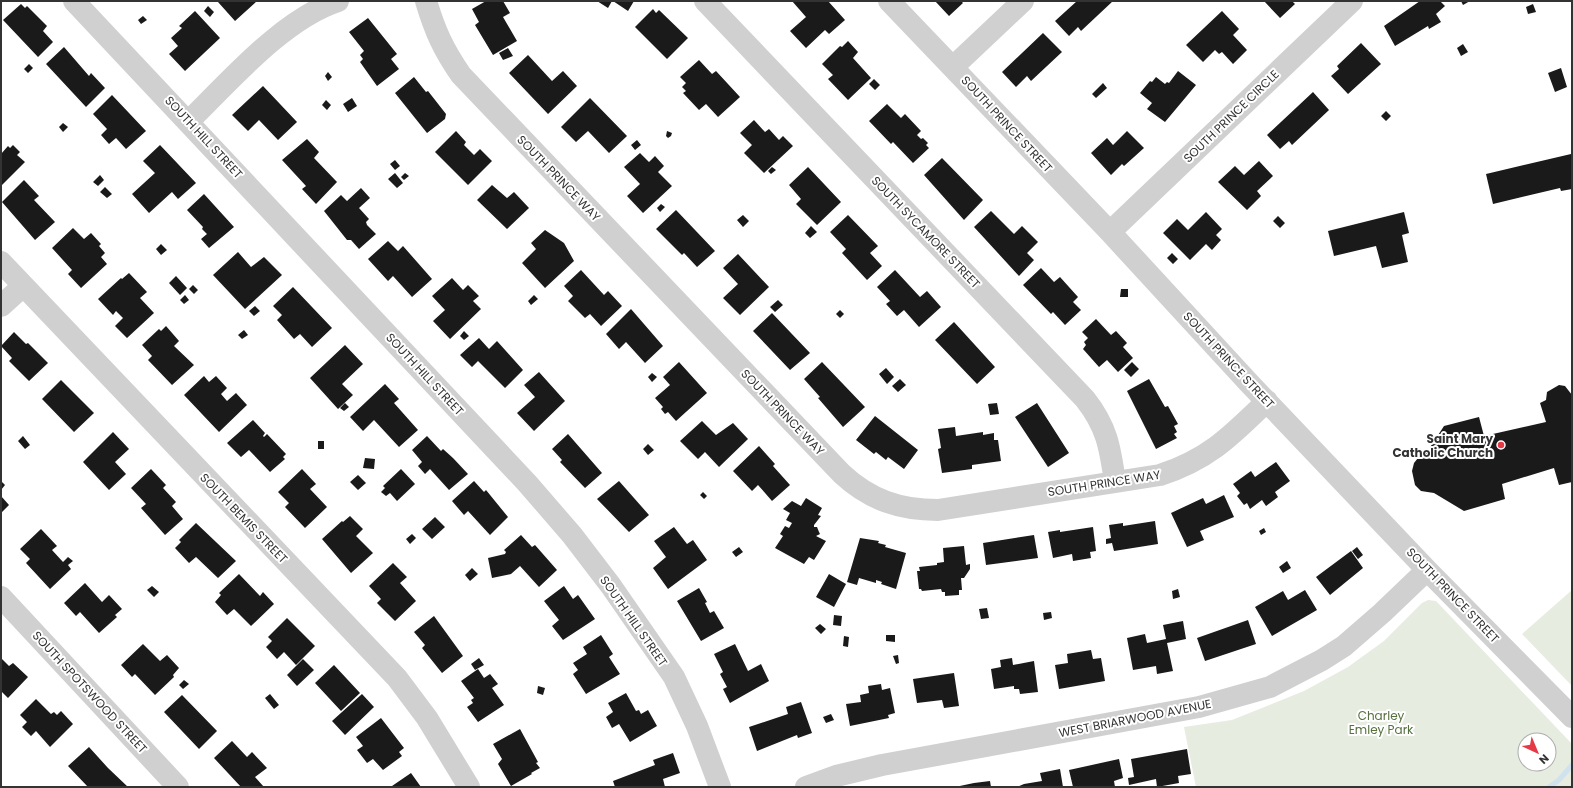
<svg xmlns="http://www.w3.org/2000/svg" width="1573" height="788" viewBox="0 0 1573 788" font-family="Poppins,sans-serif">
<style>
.green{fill:#e6ecdf;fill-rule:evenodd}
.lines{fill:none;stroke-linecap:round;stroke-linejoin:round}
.stream{stroke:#cfe2ee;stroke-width:5}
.building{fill:#1a1a1a}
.minor{stroke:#d0d0d0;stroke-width:22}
.poi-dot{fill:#e63946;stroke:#fff;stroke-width:1.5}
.labels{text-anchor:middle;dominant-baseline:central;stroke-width:4;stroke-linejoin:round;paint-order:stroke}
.street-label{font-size:12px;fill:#333;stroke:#fff}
.poi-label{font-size:12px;font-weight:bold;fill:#333;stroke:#fff;text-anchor:end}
.park-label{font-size:12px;fill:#56703f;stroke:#fff}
</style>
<rect width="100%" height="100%" fill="#fff"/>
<path class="green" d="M1572 590V686L1522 634Z
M1428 600 1436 601 1572 744V787H1196L1184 727 1232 720 1304 691 1348 667 1384 641 1422 603ZM1525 740H1549V764H1525Z"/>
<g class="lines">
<path class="stream" d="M1549 787 1559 780 1572 765"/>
</g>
<path class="building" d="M220 1H257L235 21 218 2Z
M486 1H503L510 13 503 17 517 41 493 55 475 25 479 22 472 9Z
M597 1H612L608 8Z
M613 1H634L628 11Z
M792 1H828L845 20 829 34 825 30 806 48 790 31 806 17Z
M935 1H961L963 3 949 16Z
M1077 1H1113L1081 31 1078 27 1069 36 1055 21Z
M1264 1H1292L1295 4 1280 18Z
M1420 1H1440L1445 6 1436 14 1441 22 1429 29 1428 26 1395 46 1384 26Z
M1461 1H1470L1463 5Z
M21 4 25 8 27 6 47 26 43 31 53 42 38 57 3 20Z
M1533 4 1536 12 1528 14 1526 7Z
M208 6 214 12 210 17 204 11Z
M653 9 656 13 659 10 688 38 667 59 635 27Z
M195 11 220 38 185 71 169 54 178 46 171 38 182 28 179 26Z
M1222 11 1239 29 1233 35 1247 50 1233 64 1222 52 1219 54 1215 50 1203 62 1186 45Z
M143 16 147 20 141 24 138 20Z
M368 18 397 54 391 59 399 69 377 86 360 62 363 59 360 55 364 51 349 32Z
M1043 33 1062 52 1031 81 1027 76 1016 87 1002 72Z
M848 41 858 52 853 58 871 78 848 100 828 79 833 75 822 64 840 46 842 47Z
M1361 43 1381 64 1348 94 1331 76 1339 69 1337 66Z
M1463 44 1468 52 1461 56 1457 48Z
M64 47 89 76 91 73 105 88 86 107 46 64Z
M508 48 513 56 503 60 499 53Z
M528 55 552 81 563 71 577 86 548 114 509 73Z
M699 60 712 74 716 71 740 97 718 117 706 104 699 110 683 93 686 91 682 87 686 83 680 77Z
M29 64 33 68 28 73 24 69Z
M1561 68 1567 87 1555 92 1548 73Z
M1178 71 1196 85 1165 122 1147 109 1152 103 1140 93 1150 81 1152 82 1156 77 1165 84 1167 82 1169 83Z
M328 72 332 77 328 81 325 76Z
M414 77 426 92 428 91 446 114 445 119 427 133 395 93Z
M874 79 880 85 875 90 869 84Z
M1103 83 1107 88 1096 98 1092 94Z
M263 86 297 122 278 140 259 120 248 131 232 115Z
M1313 92 1329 110 1292 145 1289 141 1280 149 1267 135Z
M112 95 146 131 126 149 116 138 109 144 101 135 107 129 93 114Z
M352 98 357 106 348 112 343 104Z
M590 98 627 136 609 153 588 131 576 142 561 127Z
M326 100 331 105 327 110 322 105Z
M887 104 901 118 905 114 921 131 917 135 921 139 923 138 928 143 926 145 929 148 913 163 893 142 891 144 869 121Z
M1386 111 1391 116 1386 121 1381 116Z
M754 120 765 132 769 129 779 140 783 136 793 146 764 173 744 153 752 145 740 133Z
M63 123 68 127 63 132 59 127Z
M456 131 466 142 464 145 474 155 480 149 492 161 468 185 435 152Z
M667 131 672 133 671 136 668 138 666 136Z
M1127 131 1144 148 1124 166 1122 164 1111 175 1091 153 1107 138 1113 145Z
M307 139 319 152 314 158 337 182 316 204 302 189 306 186 282 160Z
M637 140 641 145 635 150 631 145Z
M13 145 20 152 17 155 25 162 1 186V154L8 146 10 148Z
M160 145 196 183 178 199 172 192 149 213 132 194 155 173 143 161Z
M640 153 649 162 655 156 664 166 658 172 672 186 643 213 627 196 640 184 624 167Z
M1571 154 1572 189 1561 191 1560 188 1493 204 1486 174Z
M942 158 983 200 964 220 924 175Z
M395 160 400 166 395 170 390 164Z
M1259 161 1273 176 1257 191 1261 196 1247 210 1218 182 1235 166 1244 175Z
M772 167 776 170 771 174 768 171Z
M808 167 841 202 817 225 796 204 801 199 789 185Z
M395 173 403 183 397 188 388 179Z
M405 173 409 176 404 180 401 177Z
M100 175 104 180 98 186 93 182Z
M24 180 39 196 34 200 55 222 35 240 2 202Z
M492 185 507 198 514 192 529 208 507 229 477 200Z
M105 187 112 194 107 198 100 192Z
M361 188 370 198 359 208 369 219 366 222 367 225 376 234 359 249 351 240H347L324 211 341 195 347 201Z
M204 194 234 227 209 248 201 239 207 234 202 229 203 227 187 210Z
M661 204 665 207 660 212 657 208Z
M676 210 715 251 697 267 684 253 682 255 656 229Z
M991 211 1014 234 1022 226 1038 242 1027 253 1034 260 1019 276 974 227Z
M1206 212 1222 229 1216 235 1221 240 1212 250 1206 244 1190 260 1163 233 1177 219 1188 230Z
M1404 212 1409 233 1402 235 1408 262 1382 268 1376 246 1334 256 1328 231Z
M743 215 749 221 743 227 737 220Z
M848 215 878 246 870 253 882 266 867 280 842 253 846 249 830 232Z
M1278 216 1285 223 1280 228 1273 221Z
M811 226 817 232 810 238 805 233Z
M73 228 84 239 91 233 101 244 99 246 105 253 101 257 107 264 81 288 68 274 72 270 52 248Z
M545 230 564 243 574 261 545 288 522 263 536 249 531 243Z
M388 241 398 251 403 246 432 279 412 297 393 276 388 281 368 259Z
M161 244 167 250 161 255 156 249Z
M238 252 251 267 264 257 282 275 245 309 213 275Z
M1172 253 1178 259 1173 264 1167 258Z
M738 254 769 287 740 315 723 298 738 284 723 268Z
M1041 268 1054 282 1060 277 1078 297 1073 302 1081 310 1065 325 1053 312 1051 314 1023 285Z
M581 270 604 295 608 291 622 306 601 326 590 314 585 318 568 301 573 296 564 286Z
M895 270 920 297 927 291 941 307 919 327 904 310 897 316 886 304 890 301 877 287Z
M129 273 147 292 140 298 154 313 127 338 115 326 123 318 116 311 113 315 98 299 121 278 122 279Z
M176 276 187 288 180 295 169 283Z
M452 278 463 290 468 285 479 296 473 301 481 309 450 339 433 321 445 310 432 296Z
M193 285 198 290 194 294 189 289Z
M293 287 332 328 312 347 300 334 294 339 277 320 282 315 273 306Z
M1121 289H1128V297H1120Z
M185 295 189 300 184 304 180 300Z
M534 295 538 299 531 305 528 301Z
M778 300 783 305 775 312 770 307Z
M255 306 260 311 254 316 249 311Z
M631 309 663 346 645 363 626 342 619 349 606 334Z
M840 310 844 314 840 318 836 314Z
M772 313 810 353 790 370 753 331Z
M1096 319 1111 335 1116 331 1127 343 1123 347 1133 358 1118 372 1107 360 1099 367 1083 349 1086 345 1084 342 1088 338 1082 332Z
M954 322 995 367 977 384 935 340Z
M166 326 179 341 174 346 194 365 172 385 148 360 152 356 142 345 159 329 161 331Z
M244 330 248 335 242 339 238 335Z
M464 331 469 336 464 340 460 336Z
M14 332 26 344 28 343 48 363 29 381 9 361 12 358 1 346Z
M479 338 489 349 497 341 523 370 505 388 478 361 472 367 460 355Z
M345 345 363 364 342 384 353 395 338 409 310 378Z
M679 362 707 393 676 421 668 412 665 414 661 409 663 407 655 398 670 385 663 377Z
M822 362 865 407 843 427 818 398 820 397 804 379Z
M1132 362 1139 369 1131 377 1124 370Z
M886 368 894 377 887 384 879 374Z
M539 372 565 401 534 431 517 413 535 397 524 385Z
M652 373 657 377 652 382 648 377Z
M204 376 209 382 216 376 227 388 221 394 227 401 236 393 247 405 219 432 184 395Z
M900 379 906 385 898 392 892 386Z
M1149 379 1165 407 1168 406 1178 424 1174 426 1177 432 1174 434 1177 438 1156 449 1127 391Z
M61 380 94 413 74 432 42 399Z
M385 384 399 399 394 403 418 430 399 447 374 420 363 431 350 417Z
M1559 385 1565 386 1572 395V482L1559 485 1554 468 1502 484 1505 499 1464 511 1434 493 1421 491 1415 485 1412 471 1414 463 1418 458 1425 455 1444 426 1479 417 1484 436 1546 422 1540 403 1546 400 1547 392Z
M345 403 349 407 344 411 340 408Z
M997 403 999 414 990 415 988 404Z
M1037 403 1069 453 1048 467 1015 417Z
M875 416 918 450 904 469 888 457 886 460 876 452 874 454 856 440Z
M253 420 265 433 263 436 264 437 267 434 286 454 283 457 285 459 270 472 249 450 241 457 227 443Z
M702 421 716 435 733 423 748 439 719 467 705 452 698 459 680 441Z
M955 427 956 436 983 432V435L994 433V440H998L1001 461 972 465V469L942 473 938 449 941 448 938 429Z
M113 432 129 449 115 462 126 474 109 490 83 462Z
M568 434 602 473 585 488 560 462 562 460 552 449Z
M23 436 30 445 25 449 18 441Z
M427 436 441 451 443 449 453 458 468 474 449 490 430 469 425 474 418 466 422 462 412 450Z
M318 441H324V449H318Z
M648 444 654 450 648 455 643 449Z
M759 446 775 464 773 466 790 485 772 501 758 485 752 491 733 471Z
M365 458 375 459 374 469 363 468Z
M1276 462 1290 481 1275 492 1278 497 1266 506 1262 500 1250 509 1247 503 1244 505 1237 496 1240 493 1233 484 1251 471 1255 477Z
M151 469 166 485 163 488 176 502 172 506 183 519 165 535 141 508 146 504 131 488Z
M302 469 316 484 310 489 327 507 305 528 285 507 289 503 278 492Z
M401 469 415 484 397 501 390 493 386 496 381 492 385 488 383 486Z
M358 475 366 483 358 490 350 482Z
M1 481 5 485 1 490Z
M474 481 484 492 486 490 508 517 490 535 468 511 464 515 452 501Z
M619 481 649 515 629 532 597 499Z
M703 492 707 496 704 499 700 495Z
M1224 495 1234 517 1200 531 1204 540 1187 547 1171 513 1203 498 1206 504Z
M1 496 9 505 1 513Z
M806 498 822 508 818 515 821 516 814 525V527H817L819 532 820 534 816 536 826 541 814 560 809 557 804 564 775 548 783 536 780 534 785 526 789 528 792 523 786 520 790 513 783 509 792 501 801 506Z
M350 516 363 529 356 536 373 553 351 573 322 539 342 521 343 522Z
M435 517 445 527 432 539 422 529Z
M1155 521 1158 544 1114 551 1112 543 1106 544V539L1111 538 1109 525 1123 523V526Z
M196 523 236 561 218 578 196 557 189 563 175 548 181 542 179 540Z
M674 527 687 544 693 540 707 560 668 589 653 568 666 557 654 541Z
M1093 527 1096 551 1090 552 1091 558 1073 561 1072 554 1053 558 1048 532 1060 530V532Z
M1264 528 1266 532 1261 535 1259 531Z
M41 529 57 546 52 550 63 562 68 557 73 561 68 565 71 569 50 589 26 563 30 559 20 549Z
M412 534 416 538 410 544 406 539Z
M521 535 532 547 535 545 557 570 539 587 520 566 511 574 492 578 488 558 505 554 506 552 504 550Z
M1034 535 1038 558 986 565 983 543Z
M860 538 879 541 878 543 886 545 885 547 906 553 896 589 881 584 882 582 876 580V583L859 578 857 585 847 582Z
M964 546 966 565 970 564V569L964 578H961L962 590H959V595L945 596V592H942L941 589 922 591 921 589H919L917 571H920L919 567 937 565V563L944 562 943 548Z
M739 547 743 552 736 557 732 552Z
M1357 547 1363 555 1358 559 1352 551Z
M1351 551 1363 568 1330 595 1316 577Z
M1287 561 1291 568 1283 573 1279 567Z
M393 563 407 577 400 583 416 601 395 621 377 603 381 599 369 586Z
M472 568 478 574 470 581 465 575Z
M239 574 260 596 263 592 274 604 251 626 234 609 227 615 215 602 221 595 219 593Z
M829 574 846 584 834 607 816 597Z
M85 583 102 602 109 595 122 609 115 615 117 617 99 633 80 612 76 616 64 603Z
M152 586 159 592 154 597 147 590Z
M564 586 573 599 578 595 595 619 563 640 552 626 559 620 544 601Z
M699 588 707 602 705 603 710 613 714 611 724 628 701 641 677 601Z
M1178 589 1180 597 1173 599 1172 591Z
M1305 590 1317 610 1272 636 1255 607 1283 591 1288 600Z
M987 608 989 618 981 619 979 609Z
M1051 612 1052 618 1044 620 1043 613Z
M834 615 842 616 841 626 833 625Z
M434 616 463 656 442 673 422 648 425 645 414 632Z
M287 618 315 646 296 665 284 652 277 659 266 647 272 641 268 637Z
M1248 620 1256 644 1205 661 1197 638Z
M1183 621 1186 639 1167 643 1173 671 1157 674 1156 666 1133 670 1127 638 1145 634 1147 643 1166 639 1163 625Z
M820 624 826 629 821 634 815 628Z
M601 635 613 654 609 657 620 674 586 694 573 674 578 670 573 663 587 654 583 647Z
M886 635H895V642L886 641Z
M844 636 849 637 848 647 843 646Z
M143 644 160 661 167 655 179 668 173 675 174 677 155 695 135 674 132 677 121 665Z
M735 644 748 671 761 664 769 681 730 703 723 689 727 687 720 674 723 672 714 654Z
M1091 650 1093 659 1101 658 1105 681 1059 689 1055 665 1068 663 1067 654Z
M898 655 899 663 896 664 893 656Z
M1 658 9 666 13 663 28 677 8 698 1 691Z
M479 658 484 665 475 670 471 664Z
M1012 658 1013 665 1034 661 1038 692 1020 694 1019 689H1014V686L994 689 991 669 1001 667 1000 660Z
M303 659 314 670 297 686 287 675Z
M334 665 360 693 341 711 315 683Z
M478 669 484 678 490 674 498 684 492 688 504 705 478 722 467 707 473 703 471 700 474 698 461 681Z
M954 673 959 706 944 708 942 700 917 703 913 679Z
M184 680 189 684 183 689 179 685Z
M881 684 882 690 890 688 895 713 888 715 889 718 850 726 846 704 861 702 860 695 869 693 868 686Z
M538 686 545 688 543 695 537 693Z
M626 693 636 711 639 710 641 714 648 710 657 726 630 742 619 724 612 728 606 717 613 712 608 703Z
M270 694 279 705 274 709 265 698Z
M362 694 374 707 345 735 332 721Z
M182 695 217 731 199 749 164 712Z
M36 699 51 714 54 712 57 715 61 711 73 724 50 747 36 731 31 736 22 727 27 722 20 715Z
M801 702 812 733 798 738 797 735 757 751 749 727 788 714 786 707Z
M831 714 834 720 826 723 823 717Z
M381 718 404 748 399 752 402 756 383 770 373 759 367 763 357 750 363 746 356 737Z
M520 729 538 762 536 763 540 768 531 773 532 774 511 786 498 764 502 759 493 744Z
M232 741 247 757 252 752 267 768 255 777 264 787H241L214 758Z
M89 747 108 768 128 787H88L68 766Z
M1187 749 1191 774 1178 776 1179 783 1157 787 1156 779 1129 785 1128 778 1134 777 1131 759Z
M673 753 680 773 663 779 665 787H615L613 781 655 765 653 760Z
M1119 759 1123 778 1114 781 1115 787H1073L1069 770Z
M1060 769 1063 787H1017L1024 784 1042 781 1040 773Z
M411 773 421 787H393L392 786Z
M990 781 991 787H955L974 783Z"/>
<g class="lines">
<path class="minor" d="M74 1 527 483 572 535 611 586 674 677 697 726 720 787
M426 1C435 31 443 49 461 75L842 474C870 500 900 510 938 510L1160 475C1209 459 1231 436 1267 401
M705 1 1085 399C1107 427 1110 447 1115 482
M889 1 1110 232 1249 383 1427 570 1572 717
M953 67 1023 1
M189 121C230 81 283 19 338 1
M1110 232 1352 1
M1 262 397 678 427 718 469 787
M1 306 23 286
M1 597 178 787
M806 787 836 776 882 765 1199 707 1270 687 1322 660 1344 646 1382 613 1427 570"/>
</g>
<circle class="poi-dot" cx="1501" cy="445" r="4"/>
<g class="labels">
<g class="street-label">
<text transform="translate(1231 116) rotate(-44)">SOUTH PRINCE CIRCLE</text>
<text transform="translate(1007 124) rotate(47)">SOUTH PRINCE STREET</text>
<text transform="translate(204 137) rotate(47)">SOUTH HILL STREET</text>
<text transform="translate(559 178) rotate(46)">SOUTH PRINCE WAY</text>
<text transform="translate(926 232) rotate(46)">SOUTH SYCAMORE STREET</text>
<text transform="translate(1229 360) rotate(47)">SOUTH PRINCE STREET</text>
<text transform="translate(425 374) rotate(47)">SOUTH HILL STREET</text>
<text transform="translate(783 412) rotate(46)">SOUTH PRINCE WAY</text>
<text transform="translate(1104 483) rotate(-9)">SOUTH PRINCE WAY</text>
<text transform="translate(244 518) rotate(46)">SOUTH BEMIS STREET</text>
<text transform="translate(1453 595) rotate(46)">SOUTH PRINCE STREET</text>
<text transform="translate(634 621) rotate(55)">SOUTH HILL STREET</text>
<text transform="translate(90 692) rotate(47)">SOUTH SPOTSWOOD STREET</text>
<text transform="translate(1135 718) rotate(-11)">WEST BRIARWOOD AVENUE</text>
</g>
<g class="poi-label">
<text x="1493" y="438">Saint Mary<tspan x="1493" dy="14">Catholic Church</tspan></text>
</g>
<g class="park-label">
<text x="1381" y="715">Charley<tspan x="1381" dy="14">Emley Park</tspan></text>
</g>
</g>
<rect width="1573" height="788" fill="none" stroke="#333333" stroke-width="4"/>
<g transform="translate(1537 752) rotate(136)"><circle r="19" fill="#ffffff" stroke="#adadad"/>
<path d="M0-3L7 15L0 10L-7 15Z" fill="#e63946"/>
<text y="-6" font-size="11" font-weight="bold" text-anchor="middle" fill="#333333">N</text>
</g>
</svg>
